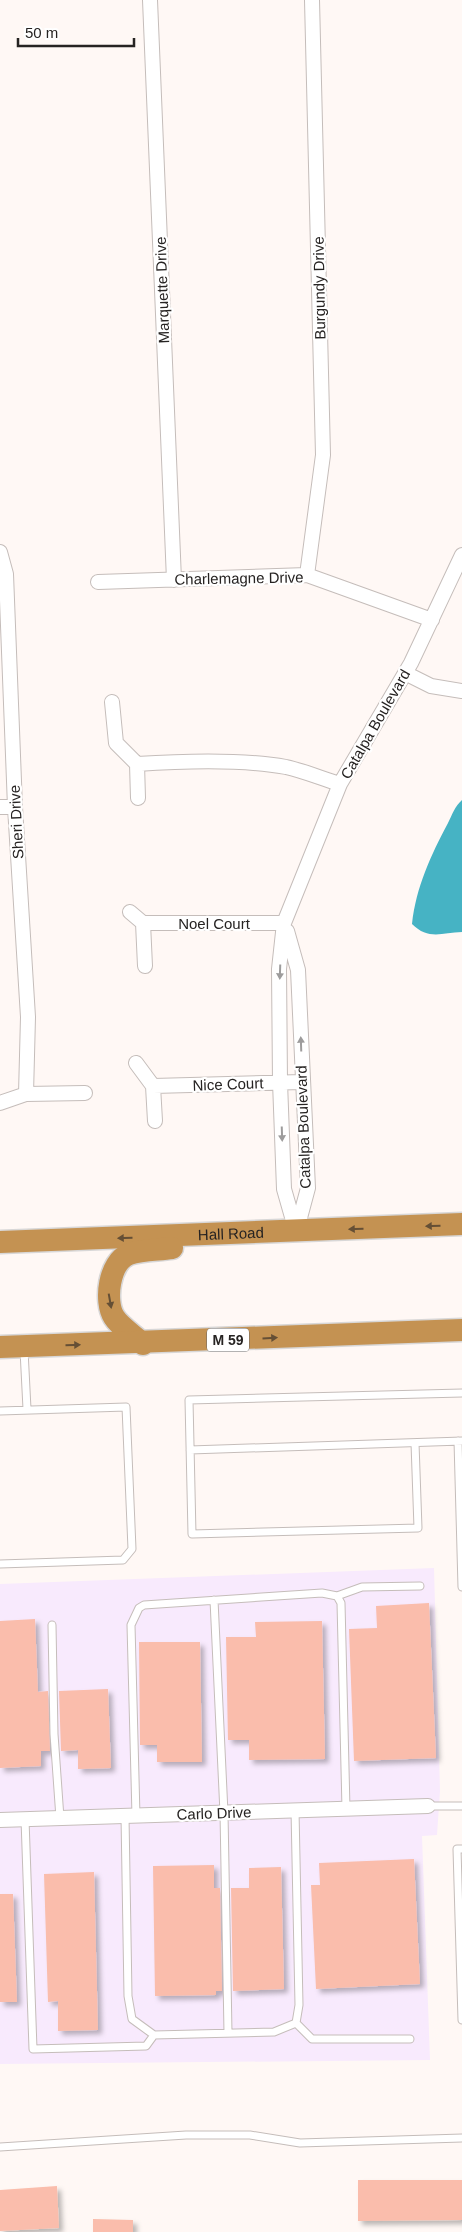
<svg xmlns="http://www.w3.org/2000/svg" width="462" height="2232" viewBox="0 0 462 2232" font-family="Arial,sans-serif">
<style>
.industrial{fill:#f8eafd}
.water{fill:#46b3c4}
.building{fill:#fabdac;filter:url(#shadow)}
.lines{fill:none;stroke-linecap:round;stroke-linejoin:round}
.service-casing{stroke:#c5bdba;stroke-width:9}
.minor-casing{stroke:#c5bdba;stroke-width:16}
.trunk-casing{stroke:#d8d7d7;stroke-width:25}
.service{stroke:#fff;stroke-width:7}
.minor{stroke:#fff;stroke-width:14}
.trunk{stroke:#c49252;stroke-width:22}
.oneway{fill:#9d9c9c}
.oneway2{fill:#654f35}
.labels{text-anchor:middle;dominant-baseline:central;stroke-width:4.5;stroke-linejoin:round;paint-order:stroke}
.shield{fill:#fff;stroke:#676564;stroke-width:1}
.shield-label{font-size:14px;font-weight:bold;fill:#262322}
.street-label{font-size:15px;fill:#262322;stroke:#fff}
</style>
<defs>
<filter id="shadow"><feDropShadow dx="4" dy="4" stdDeviation="2.5" flood-color="#0004"/></filter>
</defs>
<rect width="100%" height="100%" fill="#fff8f5"/>
<path class="industrial" d="M434 1568 440 1791 437 1835 422 1836 430 2060 0 2064V1584Z"/>
<path class="water" d="M462 800V932C441 933 428 940 412 924 416 887 431 855 448 823 452 815 455 806 462 800Z"/>
<path class="building" d="M429 1603 436 1758 354 1761 349 1629 377 1628 376 1606Z
M35 1619 38 1692 48 1691 50 1751H41V1766L0 1768V1621Z
M322 1621 325 1759 249 1760V1740H228L226 1637H256L255 1622Z
M139 1642H200L202 1762H157V1745H140Z
M108 1689 111 1768 78 1769V1750L61 1751 59 1691Z
M414 1859 420 1984 316 1989 311 1885H320L319 1863Z
M214 1865V1888H220L222 1991H216V1995L155 1996 153 1866Z
M281 1867 284 1989 233 1991 231 1888H249V1868Z
M94 1872 98 2030 58 2031V2001L48 2002 44 1874Z
M0 1894H13L17 2002H0Z
M358 2180H462V2220L358 2221Z
M57 2186 59 2228 0 2231V2190Z
M93 2219 133 2220V2232H93Z"/>
<g class="lines">
<g class="service-casing">
<path id="service" d="M24 1350 27 1409
M0 1411 126 1407 132 1549 123 1560 0 1564
M458 1441 462 1587
M415 1443 418 1528 192 1534 189 1400 462 1393
M190 1450 462 1441
M337 1596 362 1587 420 1586
M214 1600 224 1813 228 2033
M52 1625 54 1734 60 1818
M428 1806H462
M125 1816 128 1996 132 2019 154 2035 274 2032 296 2023 299 2005 295 1810
M136 1816 131 1625 139 1608 144 1605 322 1593 337 1596 341 1603 346 1809
M25 1819 33 2049 146 2046 154 2035
M462 1849H457L462 2020
M296 2023 312 2039H410
M0 2147 186 2135H250L300 2143 462 2138"/>
</g>
<g class="minor-casing">
<path id="minor" d="M150 0 174 580
M0 552 6 574 15 807 28 1017 26 1094
M307 575 323 455 312 0
M98 582 307 575 432 620
M405 673 431 686 462 691
M112 702 116 743 137 764 138 798
M137 764C182 761 242 759 286 767 304 771 323 779 340 784
M0 807H15
M130 912 143 923H284
M143 923 145 966
M287 931 298 970 308 1188 297 1229
M136 1063 153 1086 155 1121
M153 1086 302 1082
M0 1103 26 1094 85 1093
M296 1231 284 1189 280 1082 279 969 284 923 340 784 411 663 462 555
M0 1820 428 1806"/>
</g>
<g class="trunk-casing">
<g id="trunk">
<path id="s1" d="M0 1242 462 1224"/>
<path d="M143 1344C135 1336 120 1327 114 1317 104 1301 109 1262 129 1254 141 1250 158 1250 172 1248"/>
<path d="M0 1347 462 1330"/>
</g>
</g>
<use href="#service" class="service"/>
<use href="#minor" class="minor"/>
<use href="#trunk" class="trunk"/>
</g>
<defs><path id="oneway-solid" d="M-6-.8H1V-3.2L6.5 0L1 3.2V.8H-6Z" transform="scale(1.25)"/></defs>
<g class="oneway">
<use href="#oneway-solid" transform="translate(280 972) rotate(92)"/>
<use href="#oneway-solid" transform="translate(301 1044) rotate(-92)"/>
<use href="#oneway-solid" transform="translate(282 1134) rotate(88)"/>
</g>
<g class="oneway2">
<use href="#oneway-solid" transform="translate(433 1226) rotate(178)"/>
<use href="#oneway-solid" transform="translate(356 1229) rotate(178)"/>
<use href="#oneway-solid" transform="translate(125 1238) rotate(178)"/>
<use href="#oneway-solid" transform="translate(110 1301) rotate(80)"/>
<use href="#oneway-solid" transform="translate(270 1338) rotate(-3)"/>
<use href="#oneway-solid" transform="translate(73 1345) rotate(-1)"/>
</g>
<g class="labels">
<rect class="shield" x="207" y="1328.5" width="42" height="23" rx="4"/>
<g class="shield-label">
<text x="228" y="1340">M 59</text>
</g>
<g class="street-label">
<text transform="translate(319 288) rotate(-91)">Burgundy Drive</text>
<text transform="translate(162 290) rotate(-92)">Marquette Drive</text>
<text transform="translate(239 578) rotate(-1)">Charlemagne Drive</text>
<text transform="translate(375 724) rotate(-60)">Catalpa Boulevard</text>
<text transform="translate(16 822) rotate(-93)">Sheri Drive</text>
<text x="214" y="923">Noel Court</text>
<text transform="translate(228 1084) rotate(-2)">Nice Court</text>
<text transform="translate(303 1127) rotate(-92)">Catalpa Boulevard</text>
<text stroke="none"><textPath href="#s1" startOffset="231">Hall Road</textPath></text>
<text transform="translate(214 1813) rotate(-2)">Carlo Drive</text>
</g>
</g>
<path d="M18 38v8h116v-8" fill="none" stroke="#262322" stroke-width="2.5"/>
<text x="25" y="38" font-size="15" fill="#262322" stroke="#ffffff" stroke-width="4" paint-order="stroke">50 m</text>
</svg>
